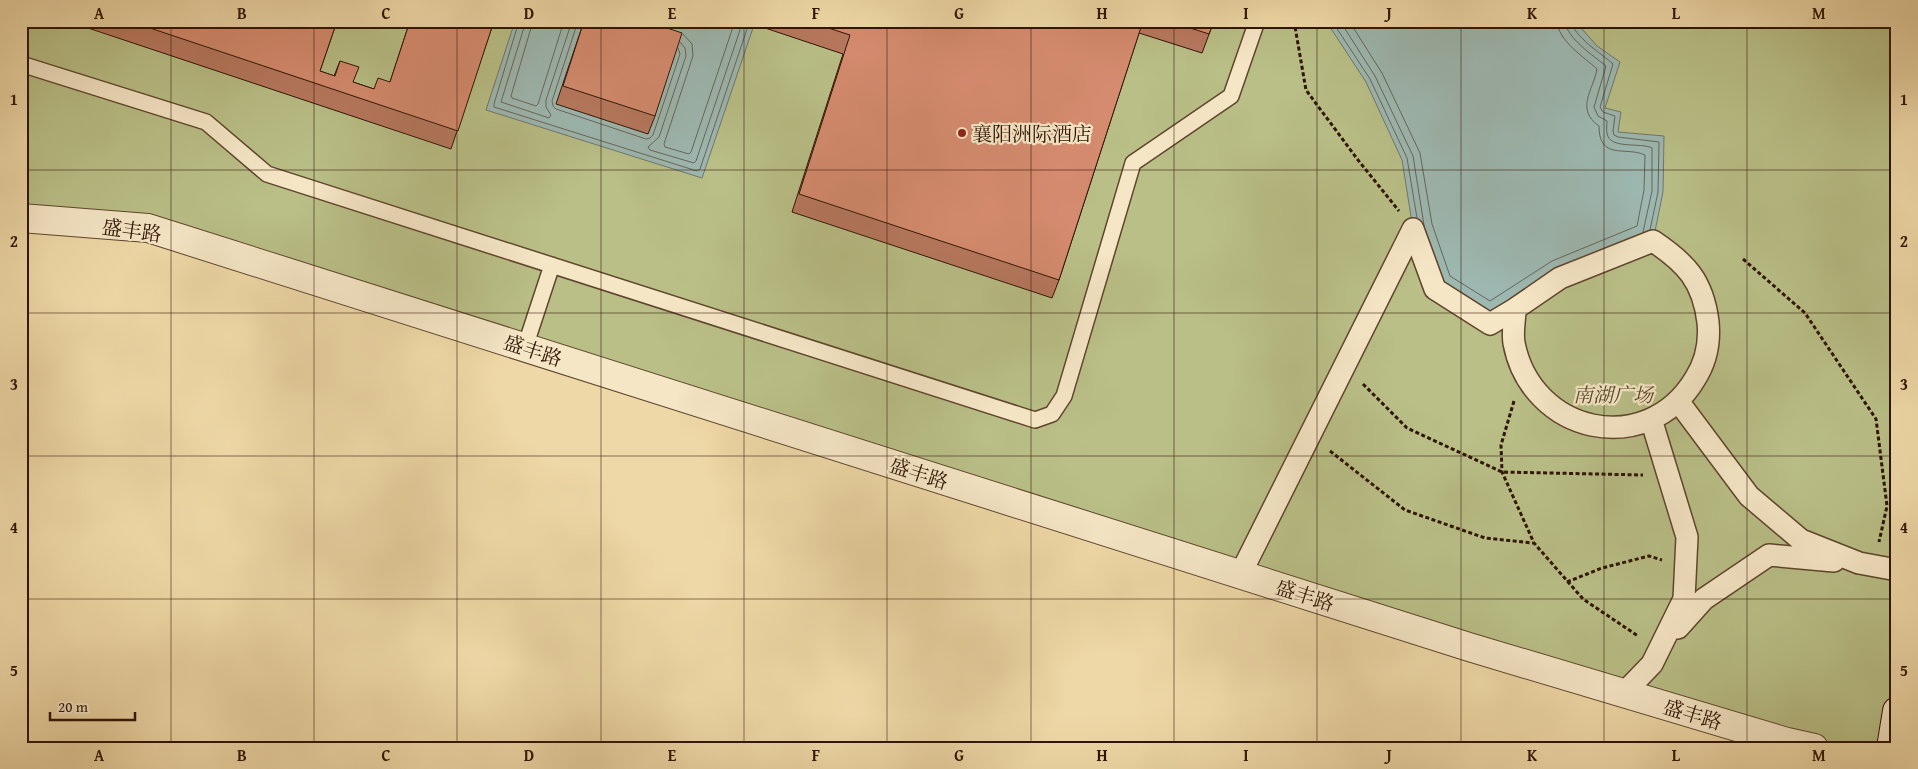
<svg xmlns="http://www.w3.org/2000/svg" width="1918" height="769" viewBox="0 0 1918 769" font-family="'Gentium Book Plus','Noto Serif SC',serif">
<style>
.green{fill:#b9bf87;stroke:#746a45}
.water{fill:#9db8b1;stroke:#71766b}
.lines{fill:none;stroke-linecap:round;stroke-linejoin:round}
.shore{stroke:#66665a;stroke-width:1}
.service-casing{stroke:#5f452c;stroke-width:18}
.pedestrian-casing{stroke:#5f452c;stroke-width:24}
.tertiary-casing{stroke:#5f452c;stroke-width:30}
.secondary-casing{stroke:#2f1403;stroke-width:30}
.path{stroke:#2f1403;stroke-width:3;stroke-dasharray:4 2.5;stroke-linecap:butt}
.service{stroke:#f5e6c6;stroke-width:15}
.pedestrian{stroke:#f5e6c6;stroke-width:21}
.tertiary{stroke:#f5e6c6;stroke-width:28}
.secondary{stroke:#f5e6c6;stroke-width:28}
.wall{fill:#b7785f;stroke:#2f1403}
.building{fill:#d58b6f;stroke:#2f1403}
.grid{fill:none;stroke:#2f1403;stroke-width:1;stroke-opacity:0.55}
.poi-dot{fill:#8f2418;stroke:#f5e6c6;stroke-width:2}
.labels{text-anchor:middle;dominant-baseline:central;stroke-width:4.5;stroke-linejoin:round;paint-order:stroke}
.poi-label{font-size:20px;fill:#2f1403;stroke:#f5e6c6;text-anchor:start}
.street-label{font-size:20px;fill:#2f1403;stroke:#f5e6c6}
.park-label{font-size:20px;font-style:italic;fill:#58472b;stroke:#f5e6c6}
.neatline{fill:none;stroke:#2f1403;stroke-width:2}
.grid-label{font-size:16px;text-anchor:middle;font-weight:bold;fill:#2f1403}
</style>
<rect width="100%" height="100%" fill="#efd8a7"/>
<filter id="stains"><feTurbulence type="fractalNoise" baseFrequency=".004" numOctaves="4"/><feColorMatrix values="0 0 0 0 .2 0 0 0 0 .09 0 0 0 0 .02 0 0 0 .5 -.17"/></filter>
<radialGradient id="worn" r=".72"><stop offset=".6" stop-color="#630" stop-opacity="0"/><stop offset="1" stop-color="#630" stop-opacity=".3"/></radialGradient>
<path class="green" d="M21 21H1897V711L1891 748H1814L148 228 21 218Z"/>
<path class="water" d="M515 21H584L654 45 662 21H744L754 25 702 178 486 110Z
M1326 21H1575L1597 46 1620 62 1605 108 1621 112 1618 132 1664 136 1663 192 1653 241 1490 324 1435 289 1413 229 1402 160 1366 82Z"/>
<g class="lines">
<path class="shore" d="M519 21 494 104V107L697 171 700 169 747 29 745 23
M526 21 501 102 549 118 551 115 546 107V100L572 21
M533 21 511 96 512 98 536 106 538 104 564 21
M578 21 552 101 553 106 556 109 646 139 650 138 653 135 680 54 678 48
M1332 21 1370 79 1407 158 1417 218
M1340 21 1375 76 1413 156 1424 225
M1349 21 1382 73 1420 153 1432 224 1450 276 1490 301 1552 261 1637 226 1644 190 1645 155C1626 146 1599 161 1599 126 1575 109 1593 91 1597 69 1584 57 1558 41 1557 21
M1565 21C1566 38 1594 56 1606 66L1594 107 1598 116 1607 121C1607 125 1606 129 1607 133 1609 150 1641 142 1652 148V191L1643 232
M1571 21C1573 36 1602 54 1613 64L1600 107 1603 112 1615 116 1613 131 1614 135 1618 137 1659 142 1658 192 1650 230
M683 34 692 44 693 56 664 144 665 147 689 154 691 152 732 30 731 21
M680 42 685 48 686 56 659 137 648 147 650 150 694 163 696 161 740 30 739 21"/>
<g class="service-casing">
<path id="service" d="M21 64 206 122 267 174 1035 420 1052 414 1064 396 1133 163 1231 96 1257 21
M525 347 552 265"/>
</g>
<g class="pedestrian-casing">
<path id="pedestrian" d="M1653 241C1686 263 1703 281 1708 322 1710 342 1706 362 1695 379 1646 460 1531 433 1514 343 1512 332 1515 319 1515 309L1560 278Z
M1678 401 1749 496 1801 540 1859 563 1897 570
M1240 575 1413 229 1435 289 1490 324 1515 309
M1678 628 1704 599 1769 555 1834 561
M1624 693 1652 664 1684 599 1687 537 1651 419"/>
</g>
<g class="tertiary-casing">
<path id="tertiary" d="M21 218 148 228 1469 647 1787 742 1814 748"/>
</g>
<g class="secondary-casing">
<path id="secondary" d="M1891 748 1897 711"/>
</g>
<path class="path" d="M1294 21 1306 90 1358 160 1399 211
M1743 259 1805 313 1876 419 1887 506 1879 542
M1363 384 1407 428 1502 472 1643 475
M1514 401 1501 445 1502 472 1534 543 1583 599 1638 636
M1330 451 1405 510 1485 538 1533 543
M1567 582 1602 568 1649 556 1662 560"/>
<use href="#service" class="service"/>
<use href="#pedestrian" class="pedestrian"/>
<use href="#tertiary" class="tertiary"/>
<use href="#secondary" class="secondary"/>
</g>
<path class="wall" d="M67 21H337L320 71 334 76 340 61 353 82 374 89 390 82 410 21H494L451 149Z
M584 21H663L661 26 655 116 648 134 556 104Z
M744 21H1214L1202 53 1139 33 1059 280 1052 298 792 212 843 54Z"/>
<path class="building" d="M129 21H337L320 71 335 76 340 61 359 67 353 82 374 89 378 78 390 82 410 21H494L458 131Z
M584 21H663L661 26 682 33 655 116 563 86Z
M807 21H1143L1059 280 799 194 850 35Z
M1168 21H1214L1209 34Z"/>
<path class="grid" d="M171 21V748M314 21V748M457 21V748M601 21V748M744 21V748M887 21V748M1031 21V748M1174 21V748M1317 21V748M1461 21V748M1604 21V748M1747 21V748M21 170H1897M21 313H1897M21 456H1897M21 599H1897"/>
<circle class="poi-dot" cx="962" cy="133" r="5"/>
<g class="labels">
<g class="poi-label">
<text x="972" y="133">襄阳洲际酒店</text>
</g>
<g class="street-label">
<text transform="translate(132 230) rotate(8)">盛丰路</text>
<text transform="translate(533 350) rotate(18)">盛丰路</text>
<text transform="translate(919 473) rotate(18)">盛丰路</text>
<text transform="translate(1305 595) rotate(18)">盛丰路</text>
<text transform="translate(1693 714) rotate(17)">盛丰路</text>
</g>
<g class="park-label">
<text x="1613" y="394">南湖广场</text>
</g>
</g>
<rect width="1918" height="769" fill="none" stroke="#efd8a7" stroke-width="55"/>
<path d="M50 712v8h85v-8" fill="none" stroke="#2f1403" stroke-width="2.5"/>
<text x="58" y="712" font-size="15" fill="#2f1403" stroke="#f5e6c6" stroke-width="4" paint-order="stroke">20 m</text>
<rect x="28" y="28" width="1862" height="714" class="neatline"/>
<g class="grid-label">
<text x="99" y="19">A</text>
<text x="242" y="19">B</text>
<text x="386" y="19">C</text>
<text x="529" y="19">D</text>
<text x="672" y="19">E</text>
<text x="816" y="19">F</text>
<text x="959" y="19">G</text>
<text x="1102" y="19">H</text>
<text x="1246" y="19">I</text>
<text x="1389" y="19">J</text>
<text x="1532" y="19">K</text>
<text x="1676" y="19">L</text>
<text x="1819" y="19">M</text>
<text x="14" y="105">1</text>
<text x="1904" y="105">1</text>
<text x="14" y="247">2</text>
<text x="1904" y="247">2</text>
<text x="14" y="390">3</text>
<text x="1904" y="390">3</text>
<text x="14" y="533">4</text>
<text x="1904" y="533">4</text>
<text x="14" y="676">5</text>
<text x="1904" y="676">5</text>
<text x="99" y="761">A</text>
<text x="242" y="761">B</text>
<text x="386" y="761">C</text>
<text x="529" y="761">D</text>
<text x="672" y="761">E</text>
<text x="816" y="761">F</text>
<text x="959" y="761">G</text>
<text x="1102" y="761">H</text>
<text x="1246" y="761">I</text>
<text x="1389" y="761">J</text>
<text x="1532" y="761">K</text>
<text x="1676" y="761">L</text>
<text x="1819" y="761">M</text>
</g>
<rect width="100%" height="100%" filter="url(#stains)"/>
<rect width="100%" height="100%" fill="url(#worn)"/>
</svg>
